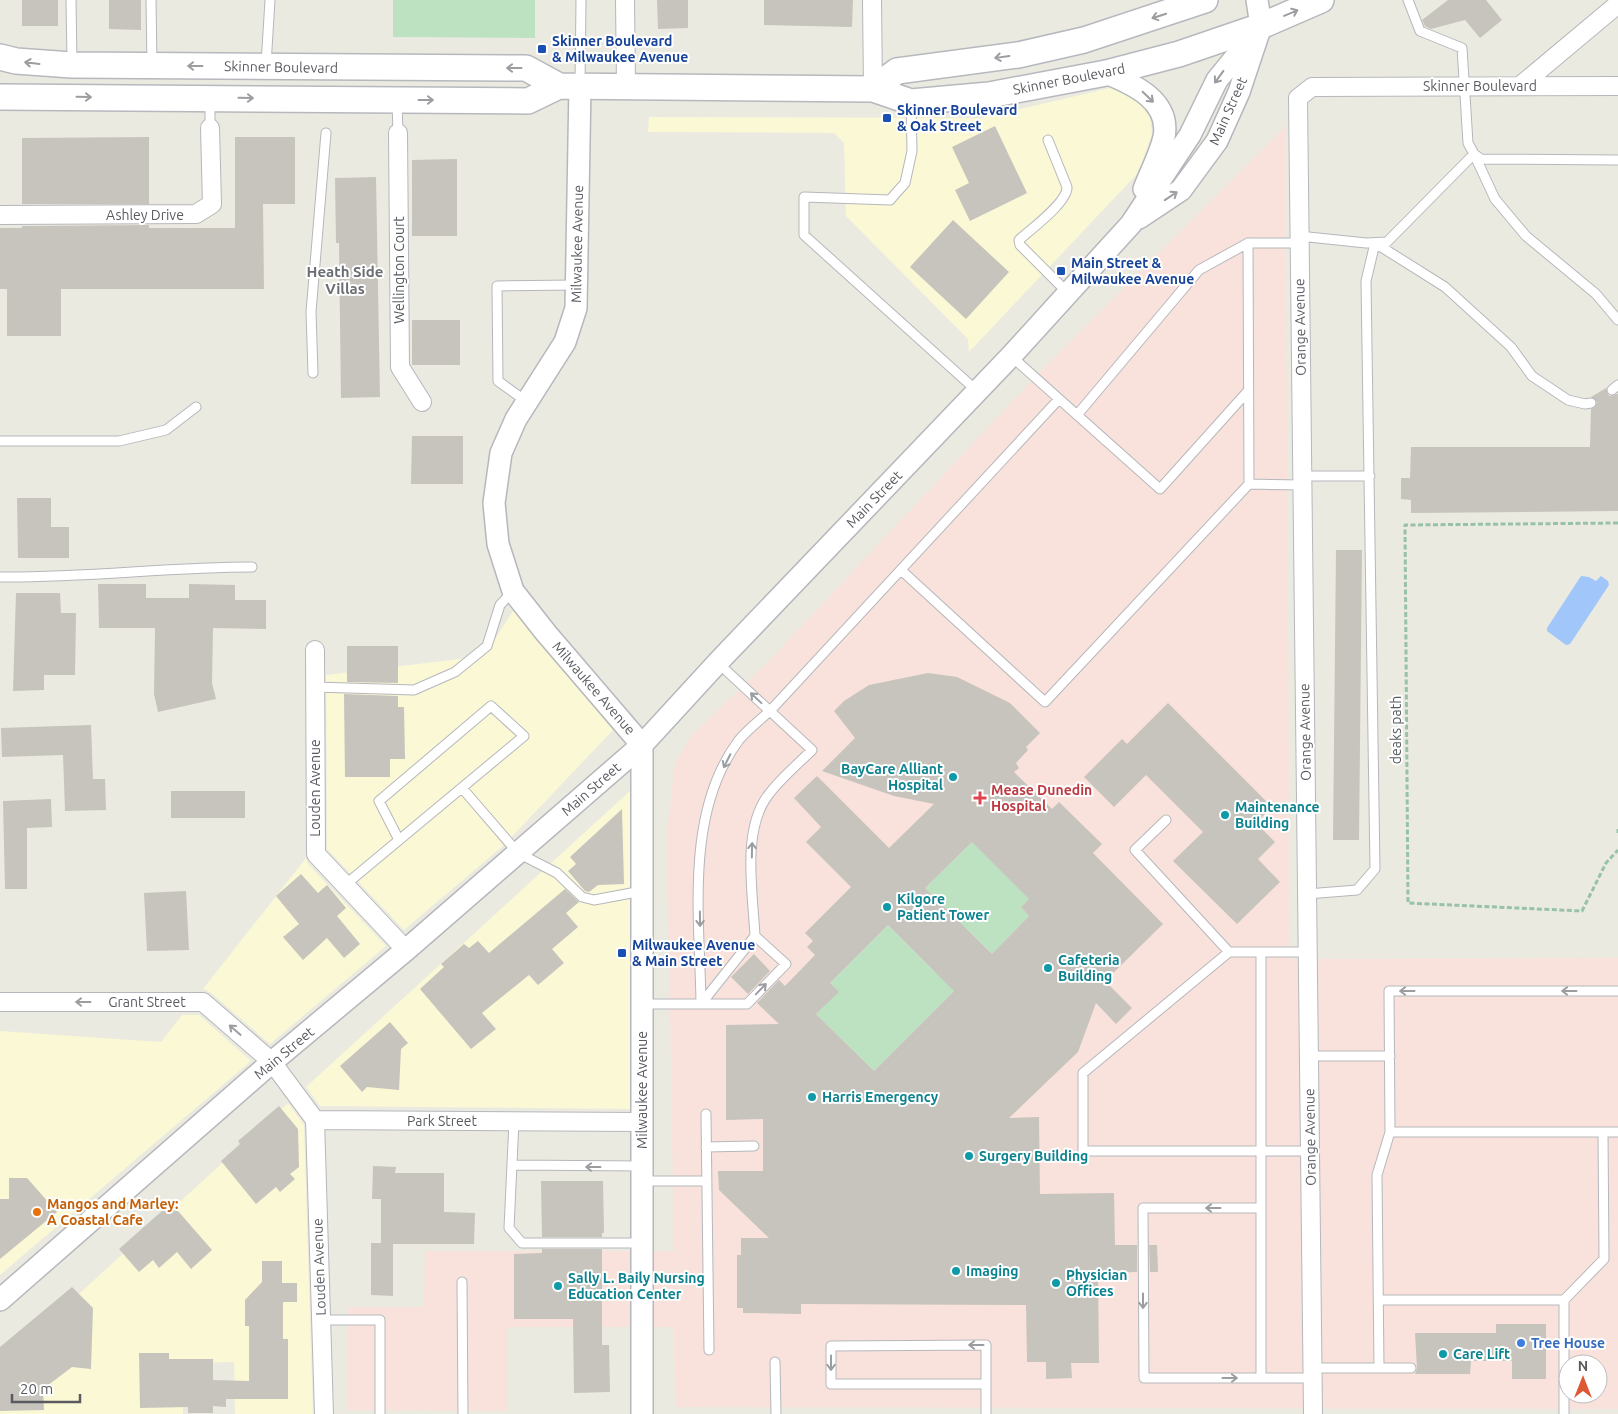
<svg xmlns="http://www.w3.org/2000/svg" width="1618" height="1414" viewBox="0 0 1618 1414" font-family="Ubuntu,sans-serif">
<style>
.commercial{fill:#fbf8d5}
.medical{fill:#f9e2db;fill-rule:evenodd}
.green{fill:#bde2c2}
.water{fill:#a1c6fa}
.building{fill:#c6c4bd;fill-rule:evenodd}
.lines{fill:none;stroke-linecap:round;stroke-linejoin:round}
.service-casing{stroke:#b6b7bc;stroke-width:11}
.minor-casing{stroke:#b6b7bc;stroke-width:20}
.tertiary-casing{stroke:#b6b7bc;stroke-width:24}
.secondary-casing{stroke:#b6b8be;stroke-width:28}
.path{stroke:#97c2a9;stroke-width:3;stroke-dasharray:5 2.5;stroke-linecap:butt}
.service{stroke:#fff;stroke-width:9}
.minor{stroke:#fff;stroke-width:18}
.tertiary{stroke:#fff;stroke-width:21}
.secondary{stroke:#fff;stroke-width:25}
.oneway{stroke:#9b9da0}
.transit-dot{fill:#1a4fb4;stroke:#fff;stroke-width:2}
.culture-dot{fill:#0f9aa8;stroke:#fff;stroke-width:2}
.health-dot{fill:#e0444e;stroke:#fff;stroke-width:2}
.food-dot{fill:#e8710a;stroke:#fff;stroke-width:2}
.shop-dot{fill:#3f7fe0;stroke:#fff;stroke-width:2}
.labels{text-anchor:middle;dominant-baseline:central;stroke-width:4;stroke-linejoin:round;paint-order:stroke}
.transit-label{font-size:14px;font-weight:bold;fill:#164399;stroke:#fff;text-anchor:start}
.street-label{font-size:14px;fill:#595b60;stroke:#fff}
.culture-label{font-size:14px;font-weight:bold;fill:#0d838f;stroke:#fff;text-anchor:start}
.health-label{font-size:14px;font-weight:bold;fill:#be3a42;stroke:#fff;text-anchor:start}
.food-label{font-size:14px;font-weight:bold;fill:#c56008;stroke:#fff;text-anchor:start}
.shop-label{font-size:14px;font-weight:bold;fill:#366cbe;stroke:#fff;text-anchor:start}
.neighbourhood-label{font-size:15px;font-weight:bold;fill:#6a6d72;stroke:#fff}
</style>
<rect width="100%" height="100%" fill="#ebeae0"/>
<path class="commercial" d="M1110 88 1126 95 1143 106 1150 118 1152 134 1138 173 969 352 968 339 846 216 844 143 834 133 648 132 649 117 982 118Z
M513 611 613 730 504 845 404 930 327 849 326 675 484 656Z
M630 791V1109L320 1106 306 1087Z
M306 858 308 864 386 946 270 1044 210 992 203 989Z
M182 1015H199L251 1061 0 1275V1031L161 1042Z
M288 1103 304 1125 313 1414H235L234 1362 183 1363V1414H0V1366Z"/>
<path class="medical" d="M1285 127 1290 959 1618 958V1409L675 1407 674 1327H508V1411L347 1410 348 1307H424L425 1251H674L667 834 675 763 692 735 765 665 1043 369ZM1568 1364H1598V1394H1568Z"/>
<path class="green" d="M393 0H535V38L393 37Z
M972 842 1086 843 1021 907 1029 916 992 954 925 888Z
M888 925 934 971 960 985 874 1071 816 1014 838 992 830 983Z"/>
<path class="water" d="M1581 576 1589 577 1596 581 1601 576 1608 581 1609 585 1570 644 1566 645 1547 631V628Z"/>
<path class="building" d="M22 0H58V26H22Z
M109 0H141V30L109 29Z
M657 0H688V28L658 29Z
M764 0H853L852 27 764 25Z
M1448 0H1486L1502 20 1480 38 1465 20 1431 29 1425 26 1422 20Z
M995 126 1027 193 970 221 955 190 969 183 952 147Z
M149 137V204H22V138Z
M235 137H295V204H263L264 289H61V336H7V289H0V228H22V226L149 225V228H235Z
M457 159V236H412V160Z
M376 177 380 397 341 398 339 243H336L335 178Z
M953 220 1009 272 966 319 910 267Z
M412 320H460V365H412Z
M1606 388 1609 396 1618 394V511L1411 513V500L1401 499V478H1410L1411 447H1590L1591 409 1595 407 1597 402 1591 397Z
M412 436H463V484H411Z
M17 498H51V527H69V558H18Z
M1336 550H1362L1359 840H1333Z
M98 584H146V598H189V584L235 585V600H266V629L213 628 212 683 216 699 158 712 154 694 155 628H99Z
M16 593H60L61 613H76L75 675H44V690L13 691Z
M347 646H398V683L347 682Z
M928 673 957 677 1010 703 1040 733 1026 747 1028 750 1016 763 1019 768 1014 772 1052 809 1059 802 1102 844 1093 853 1163 924 1105 981 1132 1008 1116 1024 1096 1003 1078 1052 1009 1118 1039 1117 1040 1194 1114 1193 1115 1245H1137V1272L1098 1273 1099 1363H1071L1072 1378 1046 1379V1362H1027L1026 1305 801 1304V1314L743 1313V1308H737V1255H741V1238H769L719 1190 718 1171H763V1119L726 1120V1025L779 1024 757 1003 779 980 785 986 815 955 807 947 813 941 805 933 851 887 806 842 821 827 794 798 817 776 889 848 934 804 894 796 822 771 855 738 834 711 844 701 869 685ZM972 842 1029 899 1021 907 1029 916 992 954 925 888ZM888 925 954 991 874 1071 816 1014 839 992 830 983Z
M344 694 398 696V707H404L405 759H390V777H345Z
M1168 703 1272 807 1256 823 1275 842 1258 859 1280 882 1237 924 1173 861 1203 832 1146 775 1114 807 1084 777 1122 739 1127 744Z
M91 725 93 779H105L106 810 65 811 63 755 2 757 1 728Z
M171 791H245V818H171Z
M51 799 52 827 27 828V889H5L3 801Z
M622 809 624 884 598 885 589 892 585 891 568 871 576 864 570 857Z
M301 874 318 893 327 885 346 908 337 916 360 944 344 958 327 938 303 960 283 937 299 924 276 896Z
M565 889 579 902 566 913 578 927 552 949 564 963 538 985 529 975 482 1013 496 1029 471 1049 420 989 444 967 441 964 464 944 469 948 478 941 489 953Z
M186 891 189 950 147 951 144 893Z
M754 954 770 971 748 994 731 977Z
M390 1022 408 1043 401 1049 399 1090 367 1087 362 1092 340 1066Z
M279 1106 298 1129 299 1167 290 1174 295 1179 280 1192 276 1187 256 1204 221 1161 240 1144 238 1141Z
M373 1166 396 1167 395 1173H444V1212L475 1213 474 1244H393V1296L371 1295V1243H381V1199H372Z
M9 1178H27L57 1212 0 1259V1199H9Z
M541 1181H603L604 1233H602V1237H542Z
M171 1203 212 1250 191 1269 177 1252 159 1268 153 1260 139 1272 119 1249Z
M1149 1245H1157L1158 1272H1150Z
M542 1249H602V1345H609L610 1392 574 1393 573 1319H514V1254L542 1253Z
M262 1261H282V1283H297V1302H283V1339H288V1399H226V1407L213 1406V1413H188V1407L140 1408 139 1353H169V1359H213V1380L249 1381V1326H245V1300L262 1282Z
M72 1287 93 1308 91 1369 72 1367 43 1389 44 1410 0 1411V1347Z
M1496 1324H1546V1379H1512V1361H1471L1470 1374H1415L1417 1368 1415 1333H1496Z"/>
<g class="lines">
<g class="service-casing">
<path id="service" d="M71 0 72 62
M151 0 152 65
M1408 0 1420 31 1462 48 1468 143 1474 154 1481 159 1618 160
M266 65 270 0
M580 86 581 0
M210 99V128
M397 102 398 133
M911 104 912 151 905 183 890 200 804 197V235L977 391
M1048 140 1067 187C1068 202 1031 229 1019 240L1020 245 1068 293
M1299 236 1366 243 1387 242 1474 154 1495 199 1526 236 1596 294 1618 320
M1011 356 1160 489 1248 391
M313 373 311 312 326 133
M1612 390 1618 385
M527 402 498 381 497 286 576 285
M1077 415 1199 270 1248 243
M0 441H119L166 430 196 407
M1302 476H1370
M1249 484 1302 485
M901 570 1045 702 1249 484 1248 243H1299
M0 577C85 578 168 567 252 567
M315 687 414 690 455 672 487 646 500 605 513 591
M462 788 518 853 557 873 582 897 594 900 642 891
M1166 820 1135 850 1229 952H1307
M345 885 524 736 491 706 379 801 399 840
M1307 894 1357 890 1375 869 1366 281 1375 243 1445 287 1511 347 1532 376 1568 400 1585 404 1591 403
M1229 952 1083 1073V1151H1310
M1261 952V1378
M1618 991H1389L1390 1132H1618
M642 1004H747L786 964 755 936C753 894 741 829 769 794 781 778 798 764 812 750L717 662
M701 1004C700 919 684 813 739 740 748 729 760 720 770 711L1059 399
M701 1004 755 936
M1309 1056H1390
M706 1114 709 1350
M514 1121 509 1228 522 1243H642
M706 1147 754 1146
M512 1165 642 1166
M642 1181H707
M1261 1208H1143L1144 1378H1313
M462 1282 463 1414
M1379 1300H1564
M321 1320H380V1414
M775 1362 776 1414
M1313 1368H1411
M1379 1368 1377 1175 1390 1132
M986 1384H831V1346L986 1345V1414
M1564 1414V1300L1604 1259 1603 1132"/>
</g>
<g class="minor-casing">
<path id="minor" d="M625 0 626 86
M872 0 873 89
M1520 86 1618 4
M398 133 400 367 422 402
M0 215 196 214 212 204 210 128
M315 650 316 854 406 950
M0 1002H203L272 1062 315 1120 642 1122
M315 1120 324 1414
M1313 1414 1298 98 1312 87 1618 86"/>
</g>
<g class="tertiary-casing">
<path id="tertiary" d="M1106 73C1133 84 1171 101 1164 137 1160 155 1150 173 1144 189
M580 86 576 308 565 342 516 419 501 453 494 503 498 544 513 591 546 633 642 745V1414
M1139 218 1181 190 1217 141 1239 92 1261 26 1257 0
M0 1300 272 1062 406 950 642 745 720 660 1011 356 1131 224 1190 135 1217 80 1261 26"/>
</g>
<g class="secondary-casing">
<path id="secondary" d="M0 57 16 61 72 65 526 68 559 86 873 89 911 102 989 95 1106 73 1179 54 1261 26 1321 0
M873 89 897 71 1018 55 1084 40 1205 0
M0 97 528 101 559 86"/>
</g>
<path class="path" d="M1618 523 1405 525 1408 903 1582 911 1606 863 1618 850
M1618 829V833"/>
<use href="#service" class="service"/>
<use href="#minor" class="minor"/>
<use href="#tertiary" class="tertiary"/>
<use href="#secondary" class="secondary"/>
</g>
<defs><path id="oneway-shaft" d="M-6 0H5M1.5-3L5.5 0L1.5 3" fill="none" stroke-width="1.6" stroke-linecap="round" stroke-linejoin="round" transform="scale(1.25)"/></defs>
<g class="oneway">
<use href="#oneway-shaft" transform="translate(1291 13) rotate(-23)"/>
<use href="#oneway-shaft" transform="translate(1159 16) rotate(162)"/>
<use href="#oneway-shaft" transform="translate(1002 57) rotate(172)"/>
<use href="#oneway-shaft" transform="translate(32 63) rotate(-173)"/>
<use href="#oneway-shaft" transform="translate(195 66) rotate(180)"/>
<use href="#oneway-shaft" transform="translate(514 68) rotate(180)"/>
<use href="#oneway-shaft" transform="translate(1219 77) rotate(126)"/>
<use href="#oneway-shaft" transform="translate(84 97) rotate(1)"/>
<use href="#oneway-shaft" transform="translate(1148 97) rotate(44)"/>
<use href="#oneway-shaft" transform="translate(246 98) rotate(1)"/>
<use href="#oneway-shaft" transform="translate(426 100)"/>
<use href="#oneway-shaft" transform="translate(1171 196) rotate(-34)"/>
<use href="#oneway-shaft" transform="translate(756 698) rotate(-137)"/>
<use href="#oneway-shaft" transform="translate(727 761) rotate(117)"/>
<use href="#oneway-shaft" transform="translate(752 850) rotate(-89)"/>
<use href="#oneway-shaft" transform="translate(700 919) rotate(89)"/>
<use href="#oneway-shaft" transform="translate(761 989) rotate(-46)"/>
<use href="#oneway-shaft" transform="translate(1407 991) rotate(180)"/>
<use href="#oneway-shaft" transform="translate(1569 991) rotate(180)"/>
<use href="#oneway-shaft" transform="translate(83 1002) rotate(180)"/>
<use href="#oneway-shaft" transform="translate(235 1030) rotate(-139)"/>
<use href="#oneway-shaft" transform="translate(593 1167) rotate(-180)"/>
<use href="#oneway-shaft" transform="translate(1213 1208) rotate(180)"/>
<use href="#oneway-shaft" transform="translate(1143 1301) rotate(90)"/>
<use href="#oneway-shaft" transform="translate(976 1345) rotate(180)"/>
<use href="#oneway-shaft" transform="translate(831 1363) rotate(90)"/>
<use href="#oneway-shaft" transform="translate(1230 1378)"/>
</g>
<g class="transit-dot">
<rect x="537" y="44" width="10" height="10" rx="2.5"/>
<rect x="882" y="113" width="10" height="10" rx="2.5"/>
<rect x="1056" y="266" width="10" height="10" rx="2.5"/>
<rect x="617" y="948" width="10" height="10" rx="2.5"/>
</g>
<g class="culture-dot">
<circle cx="953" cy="777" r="5"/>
<circle cx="1225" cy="815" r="5"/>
<circle cx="887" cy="907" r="5"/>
<circle cx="1048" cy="968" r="5"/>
<circle cx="812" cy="1097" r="5"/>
<circle cx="969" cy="1156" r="5"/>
<circle cx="956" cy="1271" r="5"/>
<circle cx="1056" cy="1283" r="5"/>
<circle cx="558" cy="1286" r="5"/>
<circle cx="1443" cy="1354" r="5"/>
</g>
<path class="health-dot" d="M977.5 790.5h5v5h5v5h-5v5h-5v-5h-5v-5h5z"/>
<circle class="food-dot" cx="37" cy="1212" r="5"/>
<circle class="shop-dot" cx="1521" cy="1343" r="5"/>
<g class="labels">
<g class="transit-label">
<text x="552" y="41">Skinner Boulevard<tspan x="552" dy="16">&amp; Milwaukee Avenue</tspan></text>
<text x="897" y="110">Skinner Boulevard<tspan x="897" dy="16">&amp; Oak Street</tspan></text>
<text x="1071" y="263">Main Street &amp;<tspan x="1071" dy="16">Milwaukee Avenue</tspan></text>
<text x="632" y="945">Milwaukee Avenue<tspan x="632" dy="16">&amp; Main Street</tspan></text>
</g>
<g class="street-label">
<text transform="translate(281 67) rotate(1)">Skinner Boulevard</text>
<text transform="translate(1069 79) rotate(-11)">Skinner Boulevard</text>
<text x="1480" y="86">Skinner Boulevard</text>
<text transform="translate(1228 111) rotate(-66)">Main Street</text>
<text x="145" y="215">Ashley Drive</text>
<text transform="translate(577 244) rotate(-89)">Milwaukee Avenue</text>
<text transform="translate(399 270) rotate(-90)">Wellington Court</text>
<text transform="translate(1300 327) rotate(-91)">Orange Avenue</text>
<text transform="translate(874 499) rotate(-46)">Main Street</text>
<text transform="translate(594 688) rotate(49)">Milwaukee Avenue</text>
<text transform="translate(1396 730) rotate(-90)">deaks path</text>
<text transform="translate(1305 732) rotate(-91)">Orange Avenue</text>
<text transform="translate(315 788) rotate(-90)">Louden Avenue</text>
<text transform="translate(591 789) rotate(-41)">Main Street</text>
<text x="147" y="1002">Grant Street</text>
<text transform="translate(284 1053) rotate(-40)">Main Street</text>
<text transform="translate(642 1090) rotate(-90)">Milwaukee Avenue</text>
<text x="442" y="1121">Park Street</text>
<text transform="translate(1310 1137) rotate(-91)">Orange Avenue</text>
<text transform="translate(319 1267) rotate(-92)">Louden Avenue</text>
</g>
<g class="culture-label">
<text x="943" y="769" text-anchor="end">BayCare Alliant<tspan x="943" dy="16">Hospital</tspan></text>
<text x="1235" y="807">Maintenance<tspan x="1235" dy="16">Building</tspan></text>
<text x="897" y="899">Kilgore<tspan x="897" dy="16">Patient Tower</tspan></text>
<text x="1058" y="960">Cafeteria<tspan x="1058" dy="16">Building</tspan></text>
<text x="822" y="1097">Harris Emergency</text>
<text x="979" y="1156">Surgery Building</text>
<text x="966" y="1271">Imaging</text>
<text x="1066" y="1275">Physician<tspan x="1066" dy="16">Offices</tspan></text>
<text x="568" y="1278">Sally L. Baily Nursing<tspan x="568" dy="16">Education Center</tspan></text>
<text x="1453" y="1354">Care Lift</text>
</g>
<g class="health-label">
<text x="991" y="790">Mease Dunedin<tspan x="991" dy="16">Hospital</tspan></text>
</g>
<g class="food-label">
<text x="47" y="1204">Mangos and Marley:<tspan x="47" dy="16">A Coastal Cafe</tspan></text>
</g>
<g class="shop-label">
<text x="1531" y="1343">Tree House</text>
</g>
<g class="neighbourhood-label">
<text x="345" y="271">Heath Side<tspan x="345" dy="17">Villas</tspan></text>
</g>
</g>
<g transform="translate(1583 1379)"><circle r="24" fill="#ffffff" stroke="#bdbdbf"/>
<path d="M0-4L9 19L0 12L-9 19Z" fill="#de5933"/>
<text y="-8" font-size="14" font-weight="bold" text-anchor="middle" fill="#595b60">N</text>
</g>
<path d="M12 1394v8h68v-8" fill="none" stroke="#595b60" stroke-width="2.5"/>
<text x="20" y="1394" font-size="15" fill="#595b60" stroke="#ffffff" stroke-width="4" paint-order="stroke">20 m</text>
</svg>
